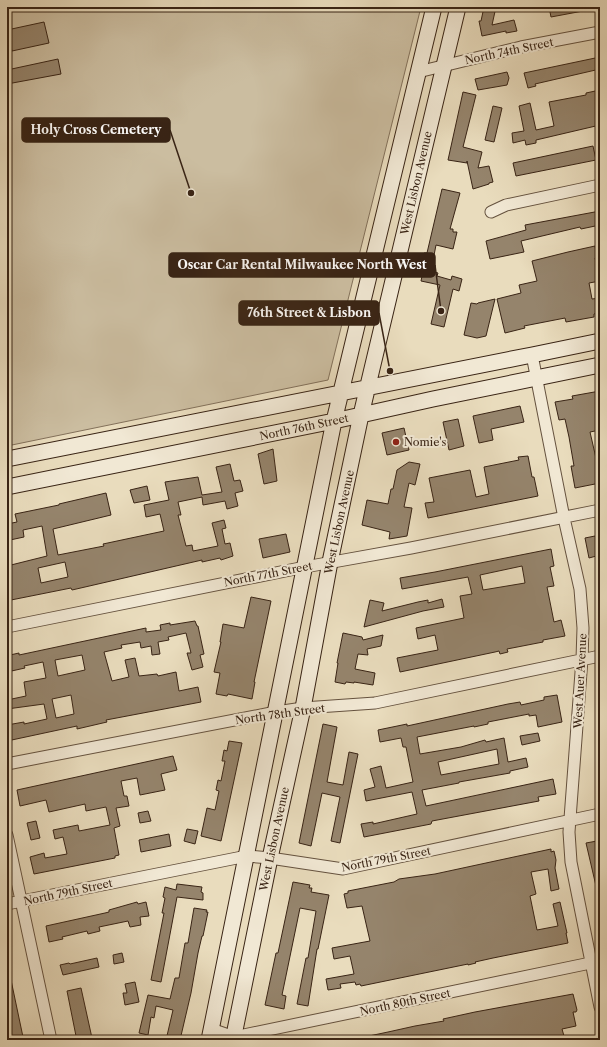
<svg xmlns="http://www.w3.org/2000/svg" width="607" height="1047" viewBox="0 0 607 1047" font-family="'Libre Caslon Text',serif">
<style>
.green{fill:#cbbda0;stroke:#82705a}
.building{fill:#95846c;stroke:#392415;fill-rule:evenodd}
.lines{fill:none;stroke-linecap:round;stroke-linejoin:round}
.minor-casing{stroke:#65523f;stroke-width:13}
.secondary-casing{stroke:#392415;stroke-width:17}
.minor{stroke:#f1e8d4;stroke-width:11}
.secondary{stroke:#f1e8d4;stroke-width:15}
.poi-dot{fill:#8f2418;stroke:#f1e8d4;stroke-width:1.5}
.labels{text-anchor:middle;dominant-baseline:central;stroke-width:4;stroke-linejoin:round;paint-order:stroke}
.street-label{font-size:11px;fill:#392415;stroke:#f1e8d4}
.poi-label{font-size:11px;fill:#392415;stroke:#f1e8d4;text-anchor:start}
.leader{fill:none;stroke:#392415;stroke-width:1.5}
.callout-dot{fill:#392415;stroke:#f1e8d4;stroke-width:1.5}
.callout{fill:#392415;stroke:#392415;stroke-width:1.5}
.callout-label{font-size:12px;text-anchor:middle;font-weight:bold;fill:#fff}
</style>
<rect width="100%" height="100%" fill="#e9dcbd"/>
<filter id="stains"><feTurbulence type="fractalNoise" baseFrequency=".005" numOctaves="4"/><feColorMatrix values="0 0 0 0 .2 0 0 0 0 .09 0 0 0 0 .02 0 0 0 .5 -.17"/></filter>
<radialGradient id="worn" r=".72"><stop offset=".6" stop-color="#630" stop-opacity="0"/><stop offset="1" stop-color="#630" stop-opacity=".3"/></radialGradient>
<path class="green" d="M7 7H421L328 380 7 446Z"/>
<path class="building" d="M484 7H496L492 25 514 20 517 31 506 33V31L482 36 479 21H481Z
M549 7H582L583 11 551 17Z
M44 22 49 43 12 51 7 30Z
M600 57V69L535 84 536 86 528 88 527 84 524 73Z
M58 59 61 74 7 84V70Z
M507 72 509 78 507 85 478 90 475 79Z
M600 90V125L536 140V143L526 145 525 140 513 143 512 133 524 131 519 106 530 103 536 130 554 126 549 102 586 95V93Z
M463 92 476 95 463 147 482 152 478 168 489 166 493 182 489 183V184L473 189 467 161V163L448 160Z
M493 106 502 108 494 142 485 140Z
M593 146 596 160 516 176 513 163Z
M442 189 460 193 450 229H453V232H457L453 249 436 245 431 271 438 273 437 276 451 280 452 276 462 279 459 291 453 289 444 327 431 324 440 285 421 281 424 267H421L424 253H427Z
M600 211V225L581 229 580 227 521 241 524 252 490 259 486 241 526 230 525 225Z
M595 246 597 257 595 258 600 281 589 283 592 299 600 298V312L594 314V317L566 322 565 318 524 326 525 328 505 333 497 299 521 293 519 285 537 281 532 261 568 252Z
M495 299 486 336 477 338 464 335 471 303 477 304 478 303Z
M600 391V430L590 432 598 467H600V483L575 488 571 466H574L569 437 565 419 559 420 555 402 573 399 572 396Z
M520 406 524 422 491 429 493 440 479 443 473 416Z
M458 419 464 446 449 450 443 422Z
M404 428 409 450 387 455 382 433Z
M273 449 277 481 264 484 258 454Z
M528 456 532 477H534L538 496 428 518 425 503 434 502 429 478 470 470 476 497 489 494 484 467 519 460 518 457Z
M409 462 420 464 415 485 409 483 404 507 412 508 407 536 389 539 390 532 362 525 367 500 388 504 391 489H393L397 470Z
M230 464 234 481 240 480 243 491 235 493 238 506 227 509 225 501 203 505 202 497 178 502 181 515H178L186 546 192 545 193 551 218 546 212 523 224 520 226 528 222 529 225 544 230 543 233 556 221 560 220 558 202 562V560L72 590 71 588 11 600 7 584V566L47 556 42 526 23 530 24 537 10 540V537H7V524L17 522 15 514 59 505V504L106 493 111 515 53 529 58 555 104 546 103 544 164 531 160 514 146 517 144 505 169 500 165 482 198 477 202 495 222 492 216 467ZM65 562 68 577 41 583 38 568Z
M147 486 150 500 134 503 130 490Z
M286 534 290 552 263 558 259 539Z
M595 536 596 538 600 537V555L589 558 585 538Z
M551 549 554 566 550 567 554 586 547 587 554 622 561 620 565 636 543 640V642L507 649 508 652 500 654 499 651 495 652 400 672 397 658 438 650 435 635 418 639 416 628 464 618 460 596 472 594 468 577 402 589 400 578 435 572ZM522 566 525 583 483 590 480 575Z
M251 597 271 601 254 682H255L252 699 228 694 227 696 216 694 220 673 214 672 221 642H220L223 624 244 628Z
M442 599 444 607 423 611 364 627 370 600 384 603 382 611 418 602 428 600V603Z
M195 621 197 626H198L204 654 200 655 203 667 192 670 187 653H191L186 633 168 637 169 640 158 642 160 654 152 655 151 646 141 648 140 642 121 645 122 648 104 652 112 681 129 677 125 660 135 658 139 676 157 674 158 676 176 672 179 691 198 687 201 702 106 720 107 722 77 729V726L7 741V725L24 722V724L47 719 44 704 7 709V700L26 696 24 682 46 678 43 662 24 666 25 668 7 672V658H10V655L19 653V655L146 628V632L161 630 160 625 170 623V625ZM82 655 85 670 58 676 55 660ZM71 695 74 714 56 718 52 699Z
M343 633 362 637 363 640 383 635 381 646 367 649 368 655 358 654 355 669 375 673 373 685 354 682V683L346 682 345 684 335 682 338 663H337Z
M557 695 562 722 538 727 536 715 529 716V714L488 722V724L474 727V726L417 737 420 754 461 747 485 740 486 742 504 738 508 762 526 758 528 767 510 771V773L459 782V783L422 790 426 806 553 779 556 794 538 797 539 801 432 821 431 824 364 837 361 824 373 822V824L417 814 412 792 366 801 364 790 375 787 370 769 381 766 386 788 413 782 406 747H403L401 738 380 742 378 730 407 724V726L508 704 520 702 521 705 544 700V697ZM497 749 499 764 441 775 438 762Z
M323 724 337 727 327 782 343 785 349 752 358 754 340 843 331 841 340 797 322 793 311 846 299 843Z
M538 733 540 741 522 745 520 736Z
M229 741 242 743 221 841 201 836 207 808 215 810 219 791 216 790 218 780 221 781 225 761H222L224 750 227 751Z
M173 756 177 770 161 774 165 790 140 795 137 778 121 781 124 796H127L129 806 116 808 120 826 114 828 119 855 115 856V858L34 874 30 857 44 853 45 858 67 854 63 837 55 839 53 830 78 825 79 831 110 825 106 807 86 811 85 804 49 812 46 800 20 806 17 790Z
M148 811 151 821 140 823 138 813Z
M36 821 40 838 31 840 27 823Z
M187 829 198 831 195 844 184 841Z
M169 834 171 846 141 852 139 840Z
M597 841V843L600 842V886H596L586 843Z
M551 849V852L554 851 556 860 555 868 559 889 551 891 548 869 531 872 536 894 530 896 537 930 558 926 553 904 560 902 567 933H566L568 943 493 958 475 962 476 963 468 965V964L361 986 360 984 356 985 355 982 340 984 341 988 328 990 326 979 354 974 350 956 334 959 332 948 370 941 362 906 347 908 344 894 348 893V891L394 882 399 879 435 874Z
M293 882 310 885 309 888H312L311 892 329 895 318 949H317L308 1006 297 1004 306 958H308L316 911 300 908 282 995 286 996 284 1009 265 1005 276 953H278Z
M177 884 202 887 201 892 203 893V900L177 897 161 982 151 980 164 913H162L165 898 163 897 165 887 176 890Z
M137 902 138 904 146 902 149 916 140 917 141 925 130 927 128 921 99 927 100 931 88 934 87 931 62 937 63 939 49 942 46 926 105 913 109 912V910Z
M194 908 207 910 206 912H208L203 936H202L198 953 191 993 180 1040H166L173 1010 156 1006 154 1018 151 1017 148 1035 139 1033 148 995 170 999 175 978H179L185 943H188Z
M122 953 124 962 114 964 113 955Z
M97 958 99 967 63 975 60 965 69 963 70 964Z
M11 980 23 1037 10 1040 7 1028V981Z
M135 982 139 1002 125 1005 123 993H127L125 984Z
M81 988 92 1038 78 1040 76 1036 67 991Z
M573 994 577 1010 576 1012H573L576 1026 562 1029 564 1036 539 1040H462V1036L440 1040H369V1036L388 1032 415 1026 444 1021 443 1019 475 1012Z"/>
<g class="lines">
<g class="minor-casing">
<path id="minor" d="M418 72 521 47 600 32
M491 212 506 205 600 185
M532 355 564 518 580 589 583 628 582 659 569 832 571 862 600 1007
M7 627 305 567 411 548 600 510
M7 764 276 712 303 708 375 703 600 656
M7 835 51 1040
M7 904 247 856 270 858 343 869 600 814
M211 1029 234 1037 600 961"/>
</g>
<g class="secondary-casing">
<path id="secondary" d="M7 459 532 355 600 341
M7 487 334 421 433 399 600 365
M209 1040 334 421 434 7
M233 1040 270 858 303 708 330 562 361 415 458 7"/>
</g>
<use href="#minor" class="minor"/>
<use href="#secondary" class="secondary"/>
</g>
<circle class="poi-dot" cx="396" cy="442" r="4"/>
<g class="labels">
<g class="street-label">
<text transform="translate(509 51) rotate(-12)">North 74th Street</text>
<text transform="translate(416 183) rotate(-77)">West Lisbon Avenue</text>
<text transform="translate(304 427) rotate(-12)">North 76th Street</text>
<text transform="translate(339 522) rotate(-78)">West Lisbon Avenue</text>
<text transform="translate(268 574) rotate(-11)">North 77th Street</text>
<text transform="translate(580 681) rotate(-87)">West Auer Avenue</text>
<text transform="translate(280 714) rotate(-8)">North 78th Street</text>
<text transform="translate(274 839) rotate(-78)">West Lisbon Avenue</text>
<text transform="translate(386 859) rotate(-11)">North 79th Street</text>
<text transform="translate(68 892) rotate(-12)">North 79th Street</text>
<text transform="translate(405 1002) rotate(-12)">North 80th Street</text>
</g>
<g class="poi-label">
<text x="404" y="442">Nomie's</text>
</g>
</g>
<path class="leader" d="M191 193L170 130M441 311L435 265M390 371L379 313"/>
<g class="callout-dot">
<circle cx="191" cy="193" r="4"/>
<circle cx="441" cy="311" r="4"/>
<circle cx="390" cy="371" r="4"/>
</g>
<g class="callout">
<rect x="22" y="118" width="148" height="24" rx="4"/>
<rect x="169" y="253" width="266" height="24" rx="4"/>
<rect x="239" y="301" width="140" height="24" rx="4"/>
</g>
<g class="callout-label">
<text x="96" y="134">Holy Cross Cemetery</text>
<text x="302" y="269">Oscar Car Rental Milwaukee North West</text>
<text x="309" y="317">76th Street &amp; Lisbon</text>
</g>
<rect width="607" height="1047" fill="none" stroke="#e9dcbd" stroke-width="24"/>
<rect x="8" y="8" width="591" height="1031" fill="none" stroke="#392415" stroke-width="2"/>
<rect x="12" y="12" width="583" height="1023" fill="none" stroke="#392415"/>
<rect width="100%" height="100%" filter="url(#stains)"/>
<rect width="100%" height="100%" fill="url(#worn)"/>
</svg>
